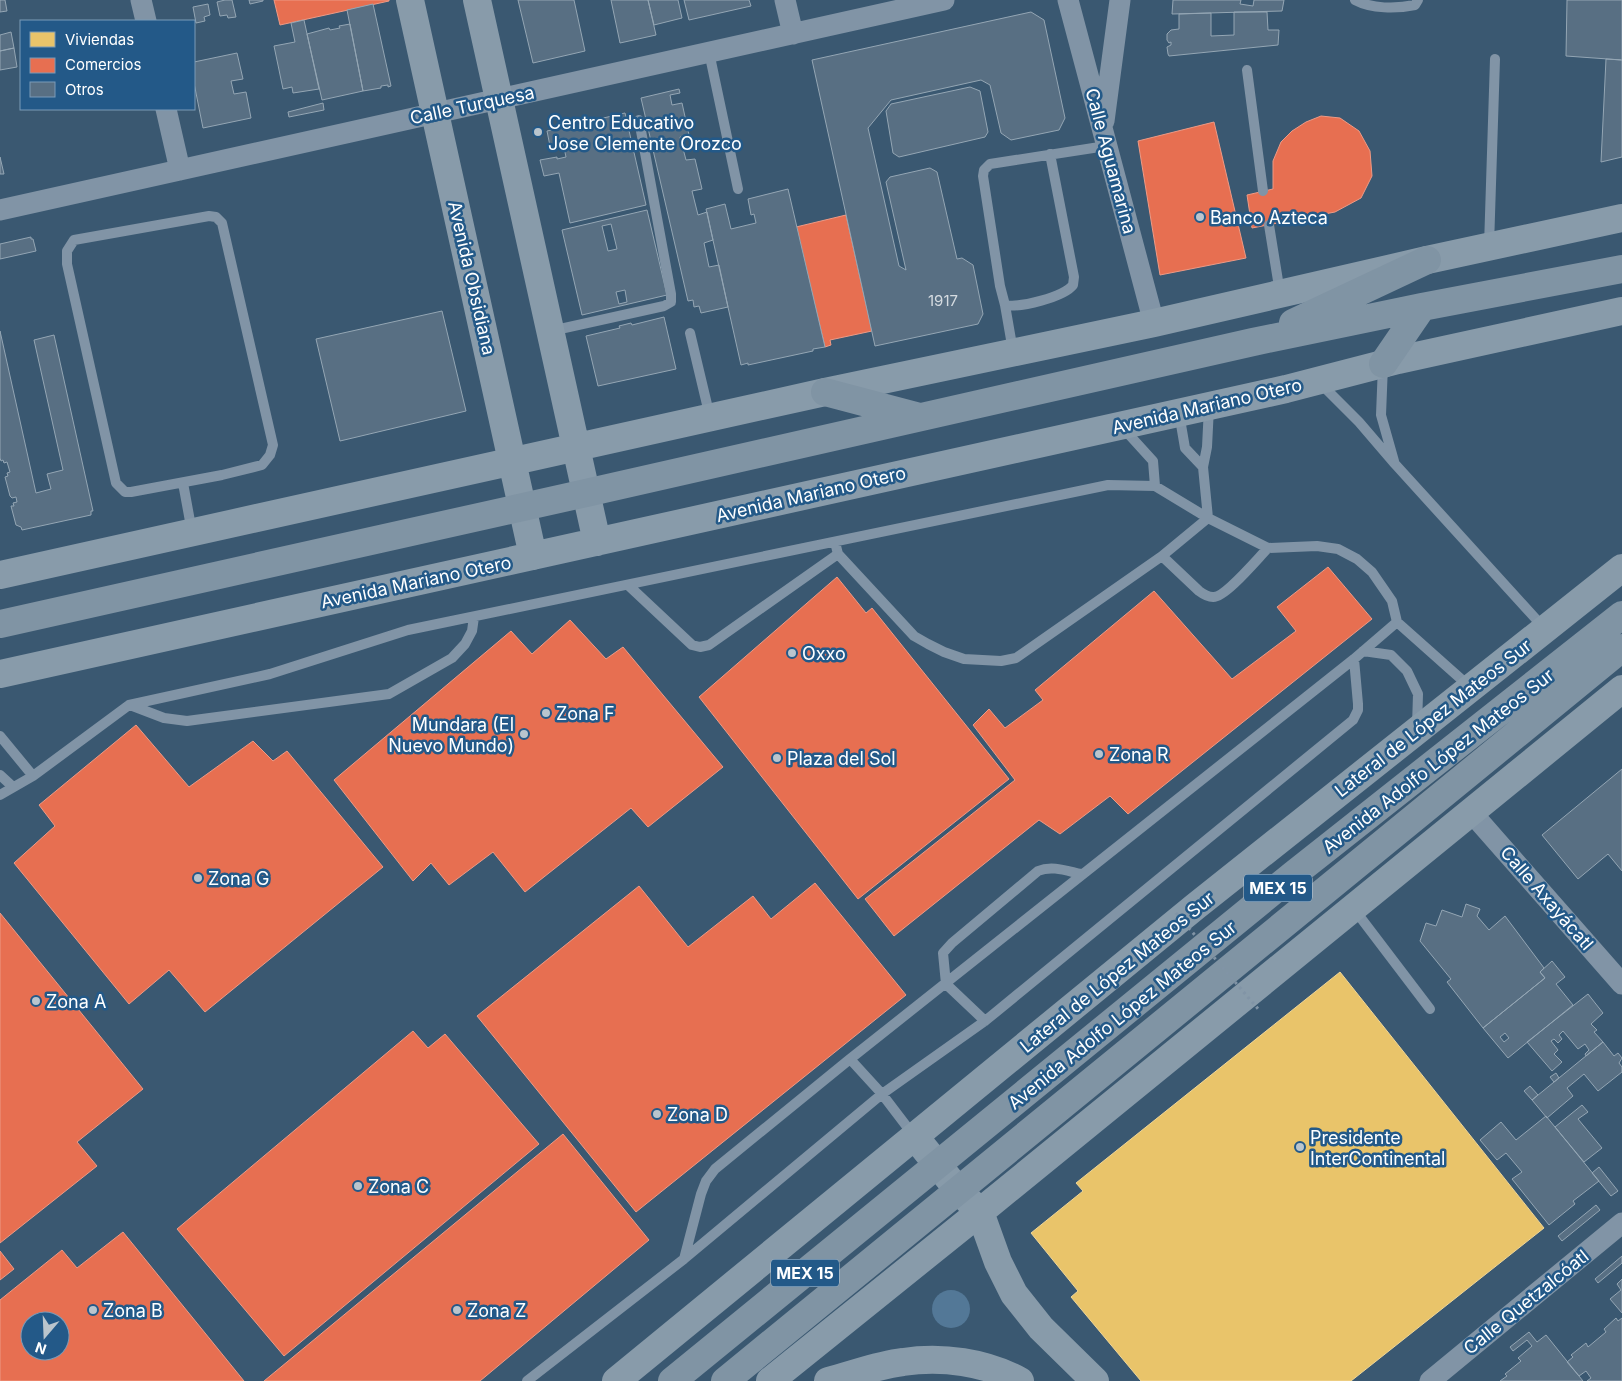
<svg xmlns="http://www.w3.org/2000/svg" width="1622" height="1381" viewBox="0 0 1622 1381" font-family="Inter,sans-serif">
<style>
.water{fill:#537897}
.homes{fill:#e9c46a;stroke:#f0d697}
.shops{fill:#e76f51;stroke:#ee9a85;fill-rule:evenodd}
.building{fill:#586f83;stroke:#94a6b4;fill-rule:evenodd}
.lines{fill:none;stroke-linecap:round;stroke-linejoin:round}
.lane{stroke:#8194a6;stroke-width:10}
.street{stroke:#8194a6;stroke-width:21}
.secondary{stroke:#889baa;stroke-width:28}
.primary{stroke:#8094a4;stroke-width:28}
.path-bridge{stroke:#8194a6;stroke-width:3;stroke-dasharray:2.5 4;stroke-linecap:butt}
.poi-dot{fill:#bac5cd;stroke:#235988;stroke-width:2}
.labels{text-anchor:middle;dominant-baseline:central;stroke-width:5;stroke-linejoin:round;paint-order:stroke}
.number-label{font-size:15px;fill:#d5dbe0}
.shield{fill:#235988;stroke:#bdcddb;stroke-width:1}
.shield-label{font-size:16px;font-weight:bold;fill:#fff}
.street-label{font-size:18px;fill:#fff;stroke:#235988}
.poi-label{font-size:18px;fill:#fff;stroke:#235988;text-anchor:start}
</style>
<rect width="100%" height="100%" fill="#3a5871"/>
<path class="water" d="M932 1309a19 19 0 1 1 38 0a19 19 0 1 1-38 0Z"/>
<path class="homes" d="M1340 972 1544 1228 1351 1381H1141L1071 1297 1078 1291 1031 1233 1083 1191 1076 1183Z"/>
<path class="shops" d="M274 0H389V1L280 25Z
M1321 116 1340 118 1359 131 1370 151 1372 176 1361 198 1335 212 1252 228 1247 195 1273 189V161L1281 142 1292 131 1306 122Z
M1214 122 1246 258 1160 275 1138 141Z
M846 215 872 331 830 340 831 345 825 347 796 227Z
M1328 567 1372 619 1128 814 1110 796 1060 834 1039 820 894 936 865 899 1015 780 973 725 989 709 1005 728 1043 700 1035 690 1154 591 1232 679 1296 631 1277 607Z
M837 577 866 613 872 608 1009 779 858 899 699 697Z
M570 620 606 659 623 647 723 767 648 827 631 808 525 892 493 852 449 885 431 863 413 881 334 780 511 631 532 654Z
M136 725 189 787 253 741 273 761 287 751 383 867 205 1012 169 970 129 1004 14 863 55 826 39 805Z
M815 883 906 995 636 1212 477 1016 639 886 688 947 753 896 771 919Z
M0 913 143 1089 77 1142 97 1166 0 1243Z
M413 1031 428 1048 445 1034 539 1144 284 1356 177 1229Z
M563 1134 649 1240 480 1381H264Z
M123 1232 244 1381H0V1300L62 1250 77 1268ZM30 1321H60V1351H30Z
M0 1251 14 1269 0 1280Z"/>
<path class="building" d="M0 0H5L7 11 0 12Z
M225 0H232L236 17 228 18 227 15 220 16 217 2Z
M249 0H263V1L250 4Z
M518 0H574L585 51 533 63Z
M611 0H648L656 35 620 43Z
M648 0H678L682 18 654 25Z
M684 0H749L751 6 689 20Z
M1173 0H1241L1240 4 1253 6 1254 0H1284L1282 11 1172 14Z
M1567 0H1622V60L1566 56Z
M208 4 210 15 204 17 205 21 196 23 193 7Z
M373 4 391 86 388 87V85L381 86V88L363 91 347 10Z
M1031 12 1044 20 1065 118 1059 130 1011 140 1001 133 990 85 981 80 891 100 868 128 899 266 906 270 886 182 890 177 930 168 937 172 957 259 962 258 973 265 983 314 978 324 875 346 812 60Z
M1234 12H1267L1268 30H1279L1278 45 1169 56 1168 54 1167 47 1171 45V42L1169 43 1167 40V34L1171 30 1179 29V14L1211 13V36L1234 35Z
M304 20 319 89 293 93 292 87 283 89 274 46 295 42 291 23Z
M350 24 363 91 322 100 307 34 329 28 330 30 340 28 339 26Z
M11 32 14 48 0 51V35Z
M14 48 17 67 0 70V51Z
M237 53 243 79 231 81 234 94 246 92 251 118 203 128 194 83V62Z
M1606 59 1622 60V157L1601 162Z
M970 87 980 91 988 132 985 137 899 157 893 153 886 111 891 104Z
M679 89 680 93 670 95 672 105 682 103 689 135 680 137 686 160 695 159 702 189 692 191 698 215 707 212 713 240 704 243 709 267 719 265 728 307 701 313 699 306 694 307 693 300 688 301 641 98Z
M323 103 324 110 289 117 288 112Z
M625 113 646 205 570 223 559 173 544 176 540 160 557 157V159L566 157 563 143 550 146 547 131Z
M0 157 4 174H0Z
M788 189 825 347 813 349V351L748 365V363L741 365 706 209 725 204 731 229 756 223 754 214 751 215 748 199Z
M647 210 667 295 582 315 562 230ZM611 224 617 249 608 251 602 226ZM625 290 627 302 619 304 616 292Z
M31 237V239H33L36 251 0 259V244Z
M442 311 466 411 340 441 316 339Z
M664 317 676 369 598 386 586 336 620 328 619 326 631 323 632 325Z
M0 331 36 493 51 489 47 474 63 470 34 340 54 335 93 511H91V515L22 530 21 527 16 525 11 506H14L13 503 17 502 16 497 12 498 10 496 5 477 8 476 7 473 10 472 7 462 4 463 3 460 1 461 0 458Z
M1622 769V871L1608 854 1578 879 1542 835Z
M1466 904 1480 909 1477 916 1489 930 1505 916 1544 968 1540 972 1545 978 1483 1028 1447 982 1451 979 1420 941 1426 923 1436 926 1442 910 1462 917Z
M1552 961 1565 977 1556 984 1573 1005 1508 1058 1483 1028 1545 978 1540 972ZM1505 1033 1509 1038 1504 1042 1500 1037Z
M1588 994 1603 1013 1591 1024 1597 1030 1594 1032 1603 1042 1586 1056 1585 1054 1589 1050 1585 1044 1578 1049 1563 1031 1559 1035 1562 1039 1558 1043 1554 1039 1551 1041 1558 1050 1554 1054 1562 1062 1552 1071 1527 1042Z
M1603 1042 1614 1056 1618 1053 1622 1058 1619 1063 1622 1067V1072L1598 1091 1584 1074 1567 1088 1573 1096 1547 1118 1532 1100Z
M1556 1073 1559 1078 1554 1082 1550 1077Z
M1530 1086 1538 1095 1532 1100 1524 1091Z
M1582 1105 1588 1112 1578 1119 1602 1148 1584 1162 1555 1127Z
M1546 1116 1599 1181 1573 1201 1575 1204 1549 1225 1512 1179 1522 1172 1506 1153 1497 1160 1480 1140 1501 1122 1516 1140Z
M1599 1167 1618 1191 1611 1196 1592 1173Z
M1596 1205 1600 1210 1562 1241 1558 1236Z
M1622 1256V1263L1598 1283 1595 1279Z
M1622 1279V1313L1610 1299 1621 1290 1617 1284Z
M1616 1318 1618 1321 1622 1318V1381H1587L1591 1378 1586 1371 1579 1376 1567 1362 1573 1357 1571 1355 1586 1343 1588 1347 1606 1332 1604 1329Z
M1529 1332 1537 1342 1546 1335 1583 1381H1500L1507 1376 1505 1374 1521 1361 1518 1358 1532 1346 1527 1340 1513 1351 1510 1347Z"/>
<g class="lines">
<path class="lane" d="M1355 0C1372 9 1396 9 1415 5L1418 0
M709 52 738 189
M1247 70 1263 191
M1050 154 1074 277 1073 285C1064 297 1020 308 1005 305L1000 286 983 176 984 170 990 164 1106 146
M209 216 216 217 222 223 273 445 270 455 262 465 222 475 131 492H125L116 483 67 264V251L74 240Z
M1269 225 1280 293
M1489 246 1495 59
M1005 305 1013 351
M551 331 664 306 671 302V294L639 120
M690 333 710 417
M1383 365 1381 415 1394 461
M1320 383 1359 422 1395 464 1545 629
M1179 413 1185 448 1203 467
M1123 428 1153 461 1155 486
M183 483 192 532
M835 542 838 554 914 636 928 644 944 652 964 659 1001 661 1016 658 1162 556 1208 518 1203 467 1207 447 1209 407
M1162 556 1199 591C1203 594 1207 597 1213 597 1225 598 1258 558 1268 548
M628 585 692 645 700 647 709 645 838 554
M1397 622 1470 687
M1363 651 1391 655 1407 671 1418 694 1417 726
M130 705 164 718 187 721 389 694 452 658 465 644 472 631 474 617
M0 736 33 776
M0 775 13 787
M0 795 33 776 129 705 270 674 408 630 1108 485 1155 486 1208 518 1268 548 1317 546 1338 549 1357 559 1372 572 1392 601 1397 622 1354 659 850 1059 882 1094 914 1136
M1354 909 1430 1009
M985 1021 946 984 943 953 952 943 1038 871C1052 865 1067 871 1081 874
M684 1259 882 1094 985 1021 1353 720 1358 710V704L1354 659
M527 1381 684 1259 701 1194 706 1181 715 1169 850 1059"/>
<path class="street" d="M141 0 146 21
M785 0 793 34
M1068 0 1154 323
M166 109 180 170
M1104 121 1120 0
M0 210 944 0
M1471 812 1622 984
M1430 1381 1622 1223"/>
<path class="secondary" d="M410 0 533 556
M477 0 597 542
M0 575 825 392 1154 323 1427 260 1622 218
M0 674 1286 389 1398 360 1622 311
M915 1137 958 1190 980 1212 998 1262 1014 1294 1041 1328 1095 1381
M616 1381 1196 906 1622 568
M770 1381 980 1212 1622 689
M828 1381C852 1375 878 1365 903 1362 942 1356 985 1362 1020 1381"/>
<path class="primary" d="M1293 323 1427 260
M1383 364 1422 307
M825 392 916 416
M0 624 586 493 1253 342 1422 307 1622 269
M672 1381 1294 874 1622 615
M725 1381 1622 648"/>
<path class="path-bridge" d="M1176 913 1259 1010"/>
</g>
<g class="poi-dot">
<circle cx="538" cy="132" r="5"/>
<circle cx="1200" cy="217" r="5"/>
<circle cx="792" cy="653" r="5"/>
<circle cx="546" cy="713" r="5"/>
<circle cx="524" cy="734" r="5"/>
<circle cx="1099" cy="754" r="5"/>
<circle cx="777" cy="758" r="5"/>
<circle cx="198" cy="878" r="5"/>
<circle cx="36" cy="1001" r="5"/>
<circle cx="657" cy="1114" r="5"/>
<circle cx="1300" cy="1147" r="5"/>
<circle cx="358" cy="1186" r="5"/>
<circle cx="93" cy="1310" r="5"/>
<circle cx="457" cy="1310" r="5"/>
</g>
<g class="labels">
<g class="number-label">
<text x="943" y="300">1917</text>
</g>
<g class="shield">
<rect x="1244" y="874.5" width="68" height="27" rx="4"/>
<rect x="771" y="1259.5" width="68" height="27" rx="4"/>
</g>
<g class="shield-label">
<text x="1278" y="888">MEX 15</text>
<text x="805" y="1273">MEX 15</text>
</g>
<g class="street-label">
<text transform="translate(472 105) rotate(-12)">Calle Turquesa</text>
<text transform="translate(1111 161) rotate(75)">Calle Aguamarina</text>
<text transform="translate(472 278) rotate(77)">Avenida Obsidiana</text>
<text transform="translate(1207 406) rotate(-13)">Avenida Mariano Otero</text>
<text transform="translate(811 494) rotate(-13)">Avenida Mariano Otero</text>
<text transform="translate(416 582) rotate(-12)">Avenida Mariano Otero</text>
<text transform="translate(1433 718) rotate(-38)">Lateral de López Mateos Sur</text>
<text transform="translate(1438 761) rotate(-38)">Avenida Adolfo López Mateos Sur</text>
<text transform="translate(1547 898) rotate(49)">Calle Axayácatl</text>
<text transform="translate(1117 972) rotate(-39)">Lateral de López Mateos Sur</text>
<text transform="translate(1122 1015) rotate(-39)">Avenida Adolfo López Mateos Sur</text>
<text transform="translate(1526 1302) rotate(-39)">Calle Quetzalcóatl</text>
</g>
<g class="poi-label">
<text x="548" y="122">Centro Educativo<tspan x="548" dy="21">Jose Clemente Orozco</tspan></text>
<text x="1210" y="217">Banco Azteca</text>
<text x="802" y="653">Oxxo</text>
<text x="556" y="713">Zona F</text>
<text x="514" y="724" text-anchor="end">Mundara (El<tspan x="514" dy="21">Nuevo Mundo)</tspan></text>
<text x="1109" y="754">Zona R</text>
<text x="787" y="758">Plaza del Sol</text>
<text x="208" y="878">Zona G</text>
<text x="46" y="1001">Zona A</text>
<text x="667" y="1114">Zona D</text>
<text x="1310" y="1137">Presidente<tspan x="1310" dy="21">InterContinental</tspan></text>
<text x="368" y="1186">Zona C</text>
<text x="103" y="1310">Zona B</text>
<text x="467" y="1310">Zona Z</text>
</g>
</g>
<rect x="20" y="20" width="175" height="90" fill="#235988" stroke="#7b9bb8"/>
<rect x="30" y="32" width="25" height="15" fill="#e9c46a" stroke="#7b9bb8"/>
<text x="65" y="45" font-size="15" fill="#ffffff">Viviendas</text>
<rect x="30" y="58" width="25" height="15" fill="#e76f51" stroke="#7b9bb8"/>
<text x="65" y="70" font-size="15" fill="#ffffff">Comercios</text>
<rect x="30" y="82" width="25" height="15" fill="#586f83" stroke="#7b9bb8"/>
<text x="65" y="95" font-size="15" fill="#ffffff">Otros</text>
<g transform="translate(45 1336) rotate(199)"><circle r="24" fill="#235988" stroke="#7b9bb8"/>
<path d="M0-4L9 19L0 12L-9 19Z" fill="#bac5cd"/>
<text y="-8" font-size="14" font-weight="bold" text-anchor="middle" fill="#ffffff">N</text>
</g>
</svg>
